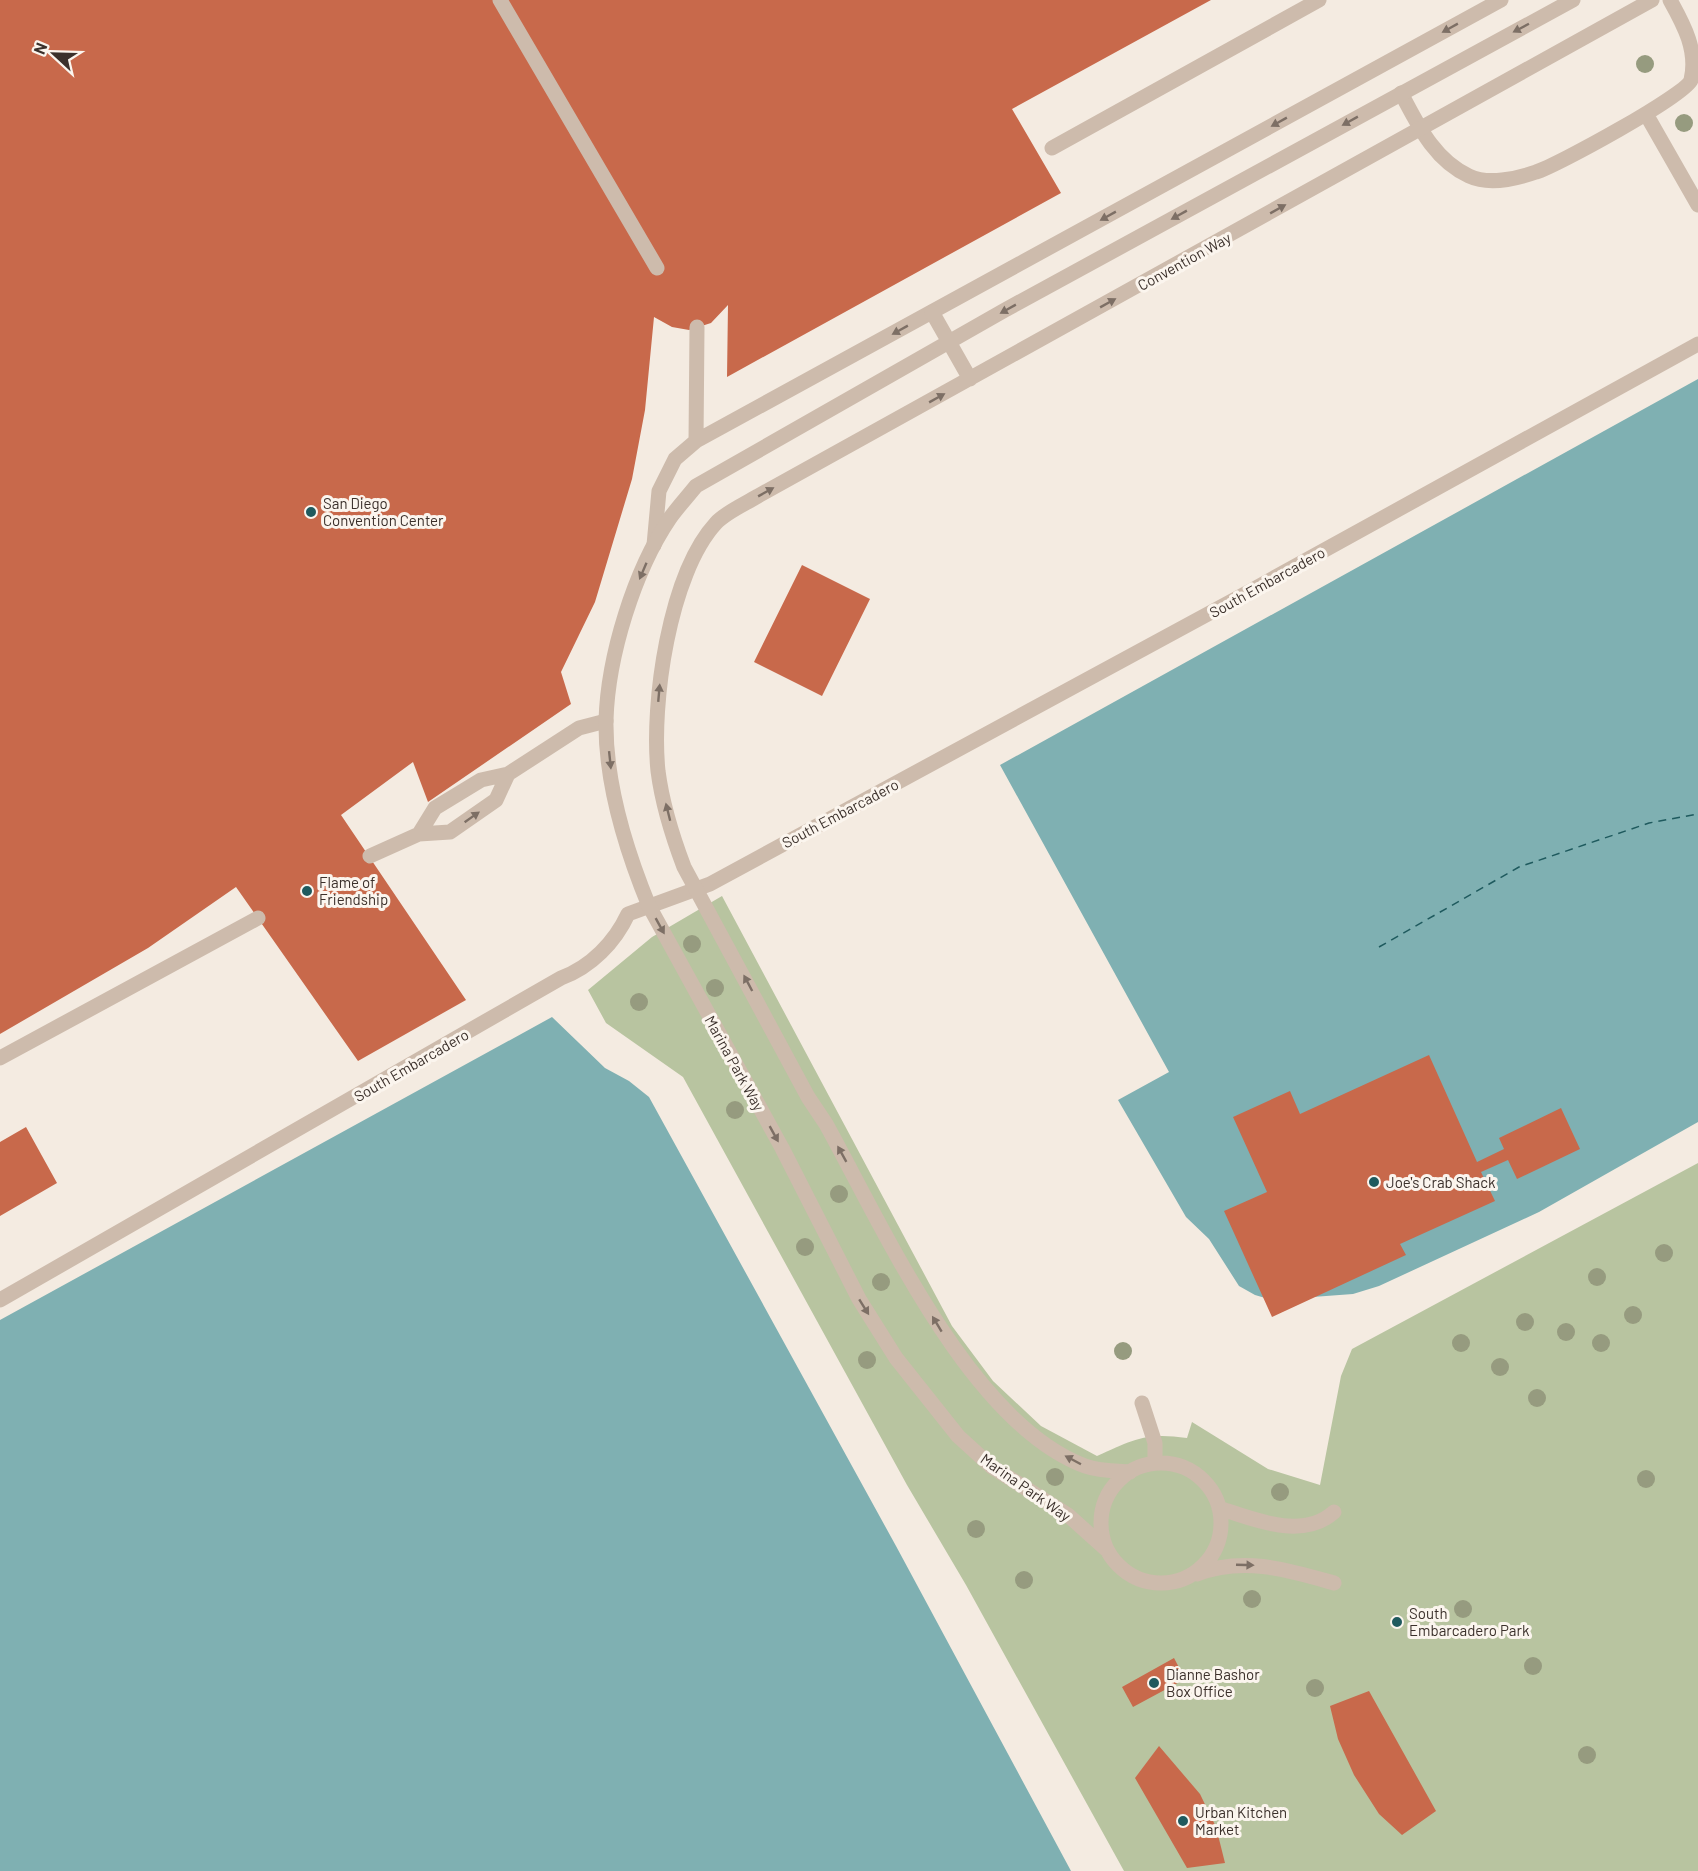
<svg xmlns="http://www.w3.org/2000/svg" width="1698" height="1871" viewBox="0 0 1698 1871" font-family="Barlow,sans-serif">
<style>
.green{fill:#b8c4a0}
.water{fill:#7fb0b2}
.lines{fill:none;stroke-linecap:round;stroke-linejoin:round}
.ferry{stroke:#1f5a5e;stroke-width:1.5;stroke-dasharray:8 6;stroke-linecap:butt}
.building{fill:#c8694b}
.service{stroke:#cdbbac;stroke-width:15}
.pedestrian{stroke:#cdbbac;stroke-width:15}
.tertiary{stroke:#cdbbac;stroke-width:15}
.tree{fill:#969b7f}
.oneway{fill:#7d6f65}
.poi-dot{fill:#1f5a5e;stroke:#fbf5ee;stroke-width:2}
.labels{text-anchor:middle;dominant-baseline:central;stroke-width:6;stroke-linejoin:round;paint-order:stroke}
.street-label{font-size:15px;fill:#3b302b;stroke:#fbf5ee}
.poi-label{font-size:15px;fill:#3b302b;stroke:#fbf5ee;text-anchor:start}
</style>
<rect width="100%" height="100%" fill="#f4ebe1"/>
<path class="green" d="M722 896 952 1326 993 1381 1041 1426 1097 1456C1134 1439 1147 1432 1187 1438L1192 1422 1268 1469 1320 1485 1341 1376 1352 1349 1698 1163V1871H1124L966 1585 907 1485 683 1077 606 1023 588 990 652 937Z"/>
<path class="water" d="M1698 379V1122L1539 1212 1379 1286 1353 1294 1272 1300 1255 1295 1239 1286 1209 1239 1186 1217 1118 1100 1169 1072 1000 765Z
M552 1017 605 1068 629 1081 649 1097 896 1546 1071 1871H0V1320Z"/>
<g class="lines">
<path class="ferry" d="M1379 947 1519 867 1649 823 1698 814"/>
</g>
<path class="building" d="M0 0H1211L1012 109 1061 193 727 377 728 305 711 323 689 330 672 327 654 317 645 410 632 479 595 602 561 672 571 704 428 802 413 762 341 815 466 1000 358 1061 236 887 148 948 0 1034Z
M802 565 870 599 822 696 754 662Z
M1429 1055 1477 1162 1504 1149 1499 1138 1561 1108 1580 1149 1517 1179 1508 1160 1481 1172 1495 1201 1400 1244 1406 1255 1272 1317 1224 1211 1267 1192 1233 1117 1290 1091 1300 1114Z
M26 1127 57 1183 0 1216V1142Z
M1174 1658 1185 1679 1133 1707 1122 1687Z
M1369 1691 1436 1811 1402 1835 1379 1814 1354 1775 1338 1739 1330 1706Z
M1159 1746 1200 1794 1216 1827 1225 1863 1187 1868 1135 1778Z"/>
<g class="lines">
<path class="service" d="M1401 93C1418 125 1434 160 1469 176 1488 185 1516 179 1536 172 1556 166 1686 95 1691 80 1698 51 1684 25 1670 0
M1646 114 1698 205
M1052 148 1319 0
M696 441 697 327
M654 545 659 491 675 459 696 441 1501 0
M419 834 435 808 481 780 508 774 579 728 606 721
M370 856 419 834 450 832 496 800 508 774
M0 1058 258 918"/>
<path class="pedestrian" d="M500 0 657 268
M0 1300 561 978C591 967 615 942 628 914L710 884 1254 589 1698 344"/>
<path class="tertiary" d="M932 312 970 379
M1142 1403 1155 1443V1463
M1101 1523a60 60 0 1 1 120 0a60 60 0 1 1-120 0Z
M1130 1472C1115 1471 1099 1471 1085 1466 970 1423 883 1227 826 1124L808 1097 684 867C673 838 662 802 658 771 651 704 669 574 716 523 726 512 745 504 758 496L1652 0
M1219 1508C1255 1520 1303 1540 1334 1512
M1108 1551 1068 1515 992 1467 958 1436 896 1358 859 1299 782 1148 649 906C626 850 605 781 606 720 608 656 634 571 670 518 678 507 688 496 696 486L1005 310 1573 0
M1197 1574C1244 1556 1288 1570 1334 1583"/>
</g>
<g class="tree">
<circle cx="1645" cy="64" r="9"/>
<circle cx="1684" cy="123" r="9"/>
<circle cx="692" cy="944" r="9"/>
<circle cx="715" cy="988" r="9"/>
<circle cx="639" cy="1002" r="9"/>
<circle cx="735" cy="1110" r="9"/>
<circle cx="839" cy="1194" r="9"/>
<circle cx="805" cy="1247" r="9"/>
<circle cx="1664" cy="1253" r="9"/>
<circle cx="1597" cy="1277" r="9"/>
<circle cx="881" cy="1282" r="9"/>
<circle cx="1633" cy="1315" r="9"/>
<circle cx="1525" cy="1322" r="9"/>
<circle cx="1566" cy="1332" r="9"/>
<circle cx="1461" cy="1343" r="9"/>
<circle cx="1601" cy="1343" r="9"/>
<circle cx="1123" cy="1351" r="9"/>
<circle cx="867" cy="1360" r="9"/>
<circle cx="1500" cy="1367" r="9"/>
<circle cx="1537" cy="1398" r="9"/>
<circle cx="1055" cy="1477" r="9"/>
<circle cx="1646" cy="1479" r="9"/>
<circle cx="1280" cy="1492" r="9"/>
<circle cx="976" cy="1529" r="9"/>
<circle cx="1024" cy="1580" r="9"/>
<circle cx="1252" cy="1599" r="9"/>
<circle cx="1463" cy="1609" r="9"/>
<circle cx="1533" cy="1666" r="9"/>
<circle cx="1315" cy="1688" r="9"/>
<circle cx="1587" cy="1755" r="9"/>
</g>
<defs><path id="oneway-solid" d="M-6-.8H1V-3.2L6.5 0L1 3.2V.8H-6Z" transform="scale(1.5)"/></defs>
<g class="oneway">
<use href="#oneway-solid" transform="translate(1450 28) rotate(151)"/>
<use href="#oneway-solid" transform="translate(1521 28) rotate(152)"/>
<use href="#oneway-solid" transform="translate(1350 121) rotate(151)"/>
<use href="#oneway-solid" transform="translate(1279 122) rotate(151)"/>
<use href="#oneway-solid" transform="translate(1278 209) rotate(-29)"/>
<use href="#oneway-solid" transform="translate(1179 215) rotate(151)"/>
<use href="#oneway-solid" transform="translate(1108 216) rotate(151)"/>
<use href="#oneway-solid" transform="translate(1108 303) rotate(-29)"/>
<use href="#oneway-solid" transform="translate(1008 309) rotate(151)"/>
<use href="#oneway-solid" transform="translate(900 330) rotate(151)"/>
<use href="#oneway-solid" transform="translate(937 398) rotate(-29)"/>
<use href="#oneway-solid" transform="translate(766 492) rotate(-29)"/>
<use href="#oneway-solid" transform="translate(643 571) rotate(113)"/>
<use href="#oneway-solid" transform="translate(659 693) rotate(-85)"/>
<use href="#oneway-solid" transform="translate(610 760) rotate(84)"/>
<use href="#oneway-solid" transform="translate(668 812) rotate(-104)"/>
<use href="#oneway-solid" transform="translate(472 817) rotate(-35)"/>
<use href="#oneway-solid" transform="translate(660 926) rotate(61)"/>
<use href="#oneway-solid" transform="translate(748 983) rotate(-118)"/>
<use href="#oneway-solid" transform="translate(774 1134) rotate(61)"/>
<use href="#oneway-solid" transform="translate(842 1154) rotate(-119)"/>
<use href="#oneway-solid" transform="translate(864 1307) rotate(58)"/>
<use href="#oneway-solid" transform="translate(937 1324) rotate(-121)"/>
<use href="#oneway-solid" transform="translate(1073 1460) rotate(-152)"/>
<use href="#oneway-solid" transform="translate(1245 1565) rotate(2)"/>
</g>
<g class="poi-dot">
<circle cx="311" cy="512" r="6"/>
<circle cx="307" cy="891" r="6"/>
<circle cx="1374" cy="1182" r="6"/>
<circle cx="1397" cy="1622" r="6"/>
<circle cx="1154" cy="1683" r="6"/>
<circle cx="1183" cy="1821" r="6"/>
</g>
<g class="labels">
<g class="street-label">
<text transform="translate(1184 261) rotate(-29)">Convention Way</text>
<text transform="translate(1267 582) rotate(-29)">South Embarcadero</text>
<text transform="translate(840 813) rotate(-28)">South Embarcadero</text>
<text transform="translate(735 1063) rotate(61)">Marina Park Way</text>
<text transform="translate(411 1065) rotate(-30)">South Embarcadero</text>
<text transform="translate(1026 1487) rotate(35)">Marina Park Way</text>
</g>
<g class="poi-label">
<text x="323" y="503">San Diego<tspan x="323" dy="17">Convention Center</tspan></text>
<text x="319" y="882">Flame of<tspan x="319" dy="17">Friendship</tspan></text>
<text x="1386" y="1182">Joe's Crab Shack</text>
<text x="1409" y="1613">South<tspan x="1409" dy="17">Embarcadero Park</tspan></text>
<text x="1166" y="1674">Dianne Bashor<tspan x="1166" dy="17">Box Office</tspan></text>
<text x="1195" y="1812">Urban Kitchen<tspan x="1195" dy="17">Market</tspan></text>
</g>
</g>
<g transform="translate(54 54) rotate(292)" stroke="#fbf5ee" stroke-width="4.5" paint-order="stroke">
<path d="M0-4.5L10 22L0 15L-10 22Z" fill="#3b302b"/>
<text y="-9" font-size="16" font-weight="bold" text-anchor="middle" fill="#3b302b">N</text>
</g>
</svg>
